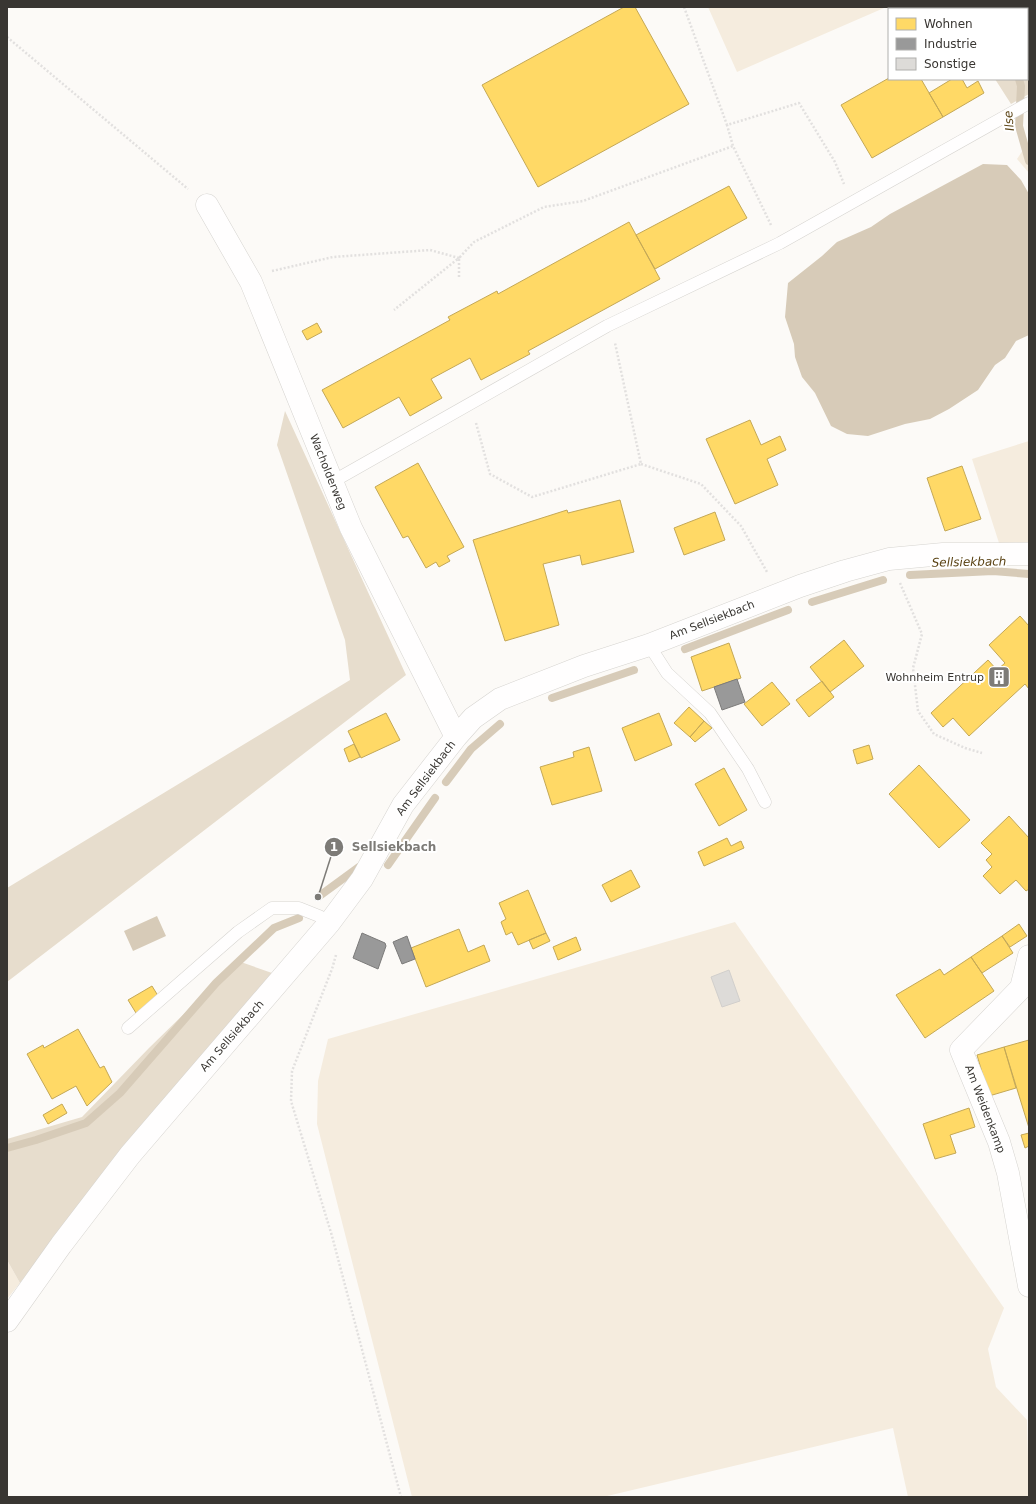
<svg xmlns="http://www.w3.org/2000/svg" width="1036" height="1504" viewBox="0 0 1036 1504" font-family="'DejaVu Sans',sans-serif">
<style>
.green{fill:#f5ecde}
.forest{fill:#e7ddcd}
.water{fill:#d7cbb8}
.homes{fill:#ffd966;stroke:#c4a856}
.industry{fill:#999;stroke:#7c7b7a}
.lines{fill:none;stroke-linecap:round;stroke-linejoin:round}
.stream{stroke:#d7cbb8;stroke-width:8}
.building{fill:#dddbd8;stroke:#d1cfcc}
.lane-casing{stroke:#d6d4d0;stroke-width:13}
.street-casing{stroke:#d6d4d0;stroke-width:23}
.path{stroke:#e2e0df;stroke-width:2.5;stroke-dasharray:2 2;stroke-linecap:butt}
.lane{stroke:#fffefe;stroke-width:12}
.street{stroke:#fffefe;stroke-width:22}
.labels{text-anchor:middle;dominant-baseline:central;stroke-width:4;stroke-linejoin:round;paint-order:stroke}
.street-label{font-size:11px;fill:#393632;stroke:#fff}
.poi-label{font-size:11px;fill:#393632;stroke:#fff;text-anchor:end}
.water-label{font-size:12px;font-style:italic;fill:#5b4314;stroke:#fff}
.leader{fill:none;stroke:#7d7b77;stroke-width:1.5}
.callout-dot{fill:#7d7b77;stroke:#fff;stroke-width:1.5}
.mark-label{font-size:12px;text-anchor:middle;font-weight:bold;fill:#fff}
.callout-label{font-size:12px;text-anchor:middle;font-weight:bold;fill:#7d7b77;stroke:#fff;stroke-width:4;stroke-linejoin:round;paint-order:stroke}
</style>
<rect width="100%" height="100%" fill="#fcfaf7"/>
<path class="green" d="M708 7H883L884 8 737 72Z
M1029 141V173L1017 159Z
M1029 441V542L999 543 972 459Z
M735 922 1004 1308 988 1349 996 1387 1027 1420 1029 1497H908L893 1428 603 1497H412L317 1124 318 1081 328 1039Z
M7 1260 20 1283 7 1299Z"/>
<path class="forest" d="M950 7H1029V94L1011 104 995 79H1027V9H951Z
M285 411 406 675 7 982V888L350 680 345 640 277 445Z
M238 961 272 973 146 1121 20 1283 7 1260V1139L82 1117 149 1048Z"/>
<path class="water" d="M983 164 1007 165 1021 180 1029 194V335L1016 341 1005 358 995 365 978 390 949 409 930 419 905 424 868 436 847 434 831 426 815 393 802 377 795 357 794 344 785 317 788 283 822 256 837 242 871 227 890 214Z
M157 916 166 936 133 951 124 931Z"/>
<path class="homes" d="M624 7H635L689 104 538 187 482 85Z
M889 78V79H921L943 117 872 158 841 105Z
M952 79H962L967 88 978 81 984 93 943 117 929 93Z
M729 186 747 218 655 269 636 235Z
M629 222 660 279 528 351 530 354 481 380 470 358 431 379 442 398 410 416 399 397 343 428 322 390 450 320 448 317 497 291 498 294Z
M317 323 322 332 307 340 302 331Z
M750 420 761 445 780 436 786 450 767 459 778 485 735 504 706 439Z
M418 463 464 547 447 556 450 561 439 567 436 562 426 568 408 536 403 538 375 487Z
M962 466 981 519 945 531 927 478Z
M620 500 634 552 582 565 580 555 543 564 559 625 505 641 473 540 567 510 568 513Z
M715 512 725 540 684 555 674 528Z
M1020 616 1029 626V689L1025 684 969 736 953 718 943 727 931 713 988 660 997 670 1005 663 989 645Z
M844 640 864 666 830 692 810 667Z
M729 643 741 678 702 691 691 657Z
M822 681 834 697 809 717 796 700Z
M772 682 790 704 762 726 744 704Z
M689 707 704 721 690 737 674 723Z
M386 713 400 740 361 758 348 731Z
M659 713 672 745 635 761 622 728Z
M704 721 712 728 695 742 690 737Z
M354 744 360 757 349 762 344 749Z
M869 745 873 759 857 764 853 750Z
M589 747 602 791 552 805 540 767 574 757 573 752Z
M919 765 970 820 939 848 889 794Z
M724 768 747 810 719 826 695 784Z
M1009 816 1029 838V889L1026 891 1016 880 1000 894 983 876 992 867 986 860 992 854 981 843Z
M727 838 731 846 741 841 744 848 704 866 698 852Z
M631 870 640 887 611 902 602 885Z
M528 890 546 933 518 945 512 932 506 935 501 922 506 919 499 903Z
M1019 924 1027 936 1010 947 1002 936Z
M459 929 468 952 484 945 490 961 426 987 411 948Z
M546 933 550 941 533 949 529 940Z
M1002 936 1013 953 982 973 971 957Z
M576 937 581 950 558 960 553 947Z
M971 957 994 991 925 1038 896 995 940 969 944 975Z
M152 986 160 999 136 1013 128 1000Z
M78 1029 100 1068 104 1066 112 1082 87 1106 76 1086 52 1099 27 1054 43 1045 44 1048Z
M1029 1040V1128L1004 1047Z
M1004 1047 1016 1088 989 1096 977 1055Z
M62 1104 67 1113 48 1124 43 1115Z
M969 1108 975 1127 950 1135 956 1153 935 1159 923 1124Z
M1029 1133V1146L1025 1148 1021 1135Z"/>
<path class="industry" d="M737 679 745 702 722 710 714 687Z
M362 933 385 943 386 946 378 969 353 958Z
M407 936 415 959 402 964 393 942Z"/>
<g class="lines">
<path class="stream" d="M986 7 988 9
M1019 79 1021 86 1019 126 1029 161
M910 575 993 571 1029 574
M812 602 883 580
M685 649 788 610
M552 698 634 670
M446 782 471 749 500 724
M388 865 435 798
M318 897 359 867
M7 1148 36 1140 86 1123 120 1093 216 983 274 928 299 918"/>
</g>
<path class="building" d="M729 970 740 1001 722 1007 711 977Z"/>
<g class="lines">
<g class="lane-casing">
<path id="lane" d="M332 482 607 326 780 243 1029 103
M649 645 667 673 710 713 748 769 765 802
M128 1028 238 932 272 908H299L319 916 330 922"/>
</g>
<g class="street-casing">
<path id="street" d="M207 205 251 282 351 528 456 737
M1029 956 1021 988 961 1050 999 1142 1008 1173 1029 1286
M7 1321 61 1245 130 1155 330 922 362 879 403 805 456 737 473 718 500 699 584 666 649 645 800 586 845 571 889 559 943 554H1029"/>
</g>
<path class="path" d="M684 7 727 125
M7 37 188 189
M771 225 733 146 727 125 799 103 835 162 844 184
M272 271 333 257 430 250 459 258 394 310
M459 277V258L474 242 544 207 583 201 733 146
M476 423 490 474 532 497 641 464 615 343
M641 464 701 484 741 526 767 572
M900 583 922 634 913 668 918 711 934 734 965 748 982 753
M336 955 332 969 292 1071 291 1101 332 1236 401 1497"/>
<use href="#lane" class="lane"/>
<use href="#street" class="street"/>
</g>
<defs>
<g id="building-square" transform="scale(1.15)"><rect x="-9" y="-9" width="18" height="18" rx="4" fill="#7d7b77" stroke="#fff"/><path d="M-4-6H4V6H1V3H-1V6H-4ZM-2.5-4.3h1.7v1.8h-1.7ZM.8-4.3h1.7v1.8H.8ZM-2.5-1h1.7V.8h-1.7ZM.8-1h1.7V.8H.8Z" fill="#fff"/></g>
</defs>
<g fill-rule="evenodd">
<use href="#building-square" x="999" y="677"/>
</g>
<g class="labels">
<g class="street-label">
<text transform="translate(328 472) rotate(68)">Wacholderweg</text>
<text transform="translate(712 620) rotate(-21)">Am Sellsiekbach</text>
<text transform="translate(426 778) rotate(-53)">Am Sellsiekbach</text>
<text transform="translate(232 1036) rotate(-49)">Am Sellsiekbach</text>
<text transform="translate(985 1109) rotate(69)">Am Weidenkamp</text>
</g>
<g class="poi-label">
<text x="984" y="677">Wohnheim Entrup</text>
</g>
<g class="water-label">
<text transform="translate(1009 121) rotate(-95)">Ilse</text>
<text transform="translate(969 562) rotate(-1)">Sellsiekbach</text>
</g>
</g>
<path class="leader" d="M318 897L334 847"/>
<g class="callout-dot">
<circle cx="318" cy="897" r="4"/>
<circle cx="334" cy="847" r="10"/>
</g>
<g class="mark-label">
<text x="334" y="851">1</text>
</g>
<g class="callout-label">
<text x="394" y="851">Sellsiekbach</text>
</g>
<rect width="1036" height="1504" fill="none" stroke="#393632" stroke-width="16"/>
<rect x="888" y="8" width="140" height="72" fill="#ffffff" stroke="#b0afad"/>
<rect x="896" y="18" width="20" height="12" fill="#ffd966" stroke="#b0afad"/>
<text x="924" y="28" font-size="12" fill="#393632">Wohnen</text>
<rect x="896" y="38" width="20" height="12" fill="#999999" stroke="#b0afad"/>
<text x="924" y="48" font-size="12" fill="#393632">Industrie</text>
<rect x="896" y="58" width="20" height="12" fill="#dddbd8" stroke="#b0afad"/>
<text x="924" y="68" font-size="12" fill="#393632">Sonstige</text>
</svg>
